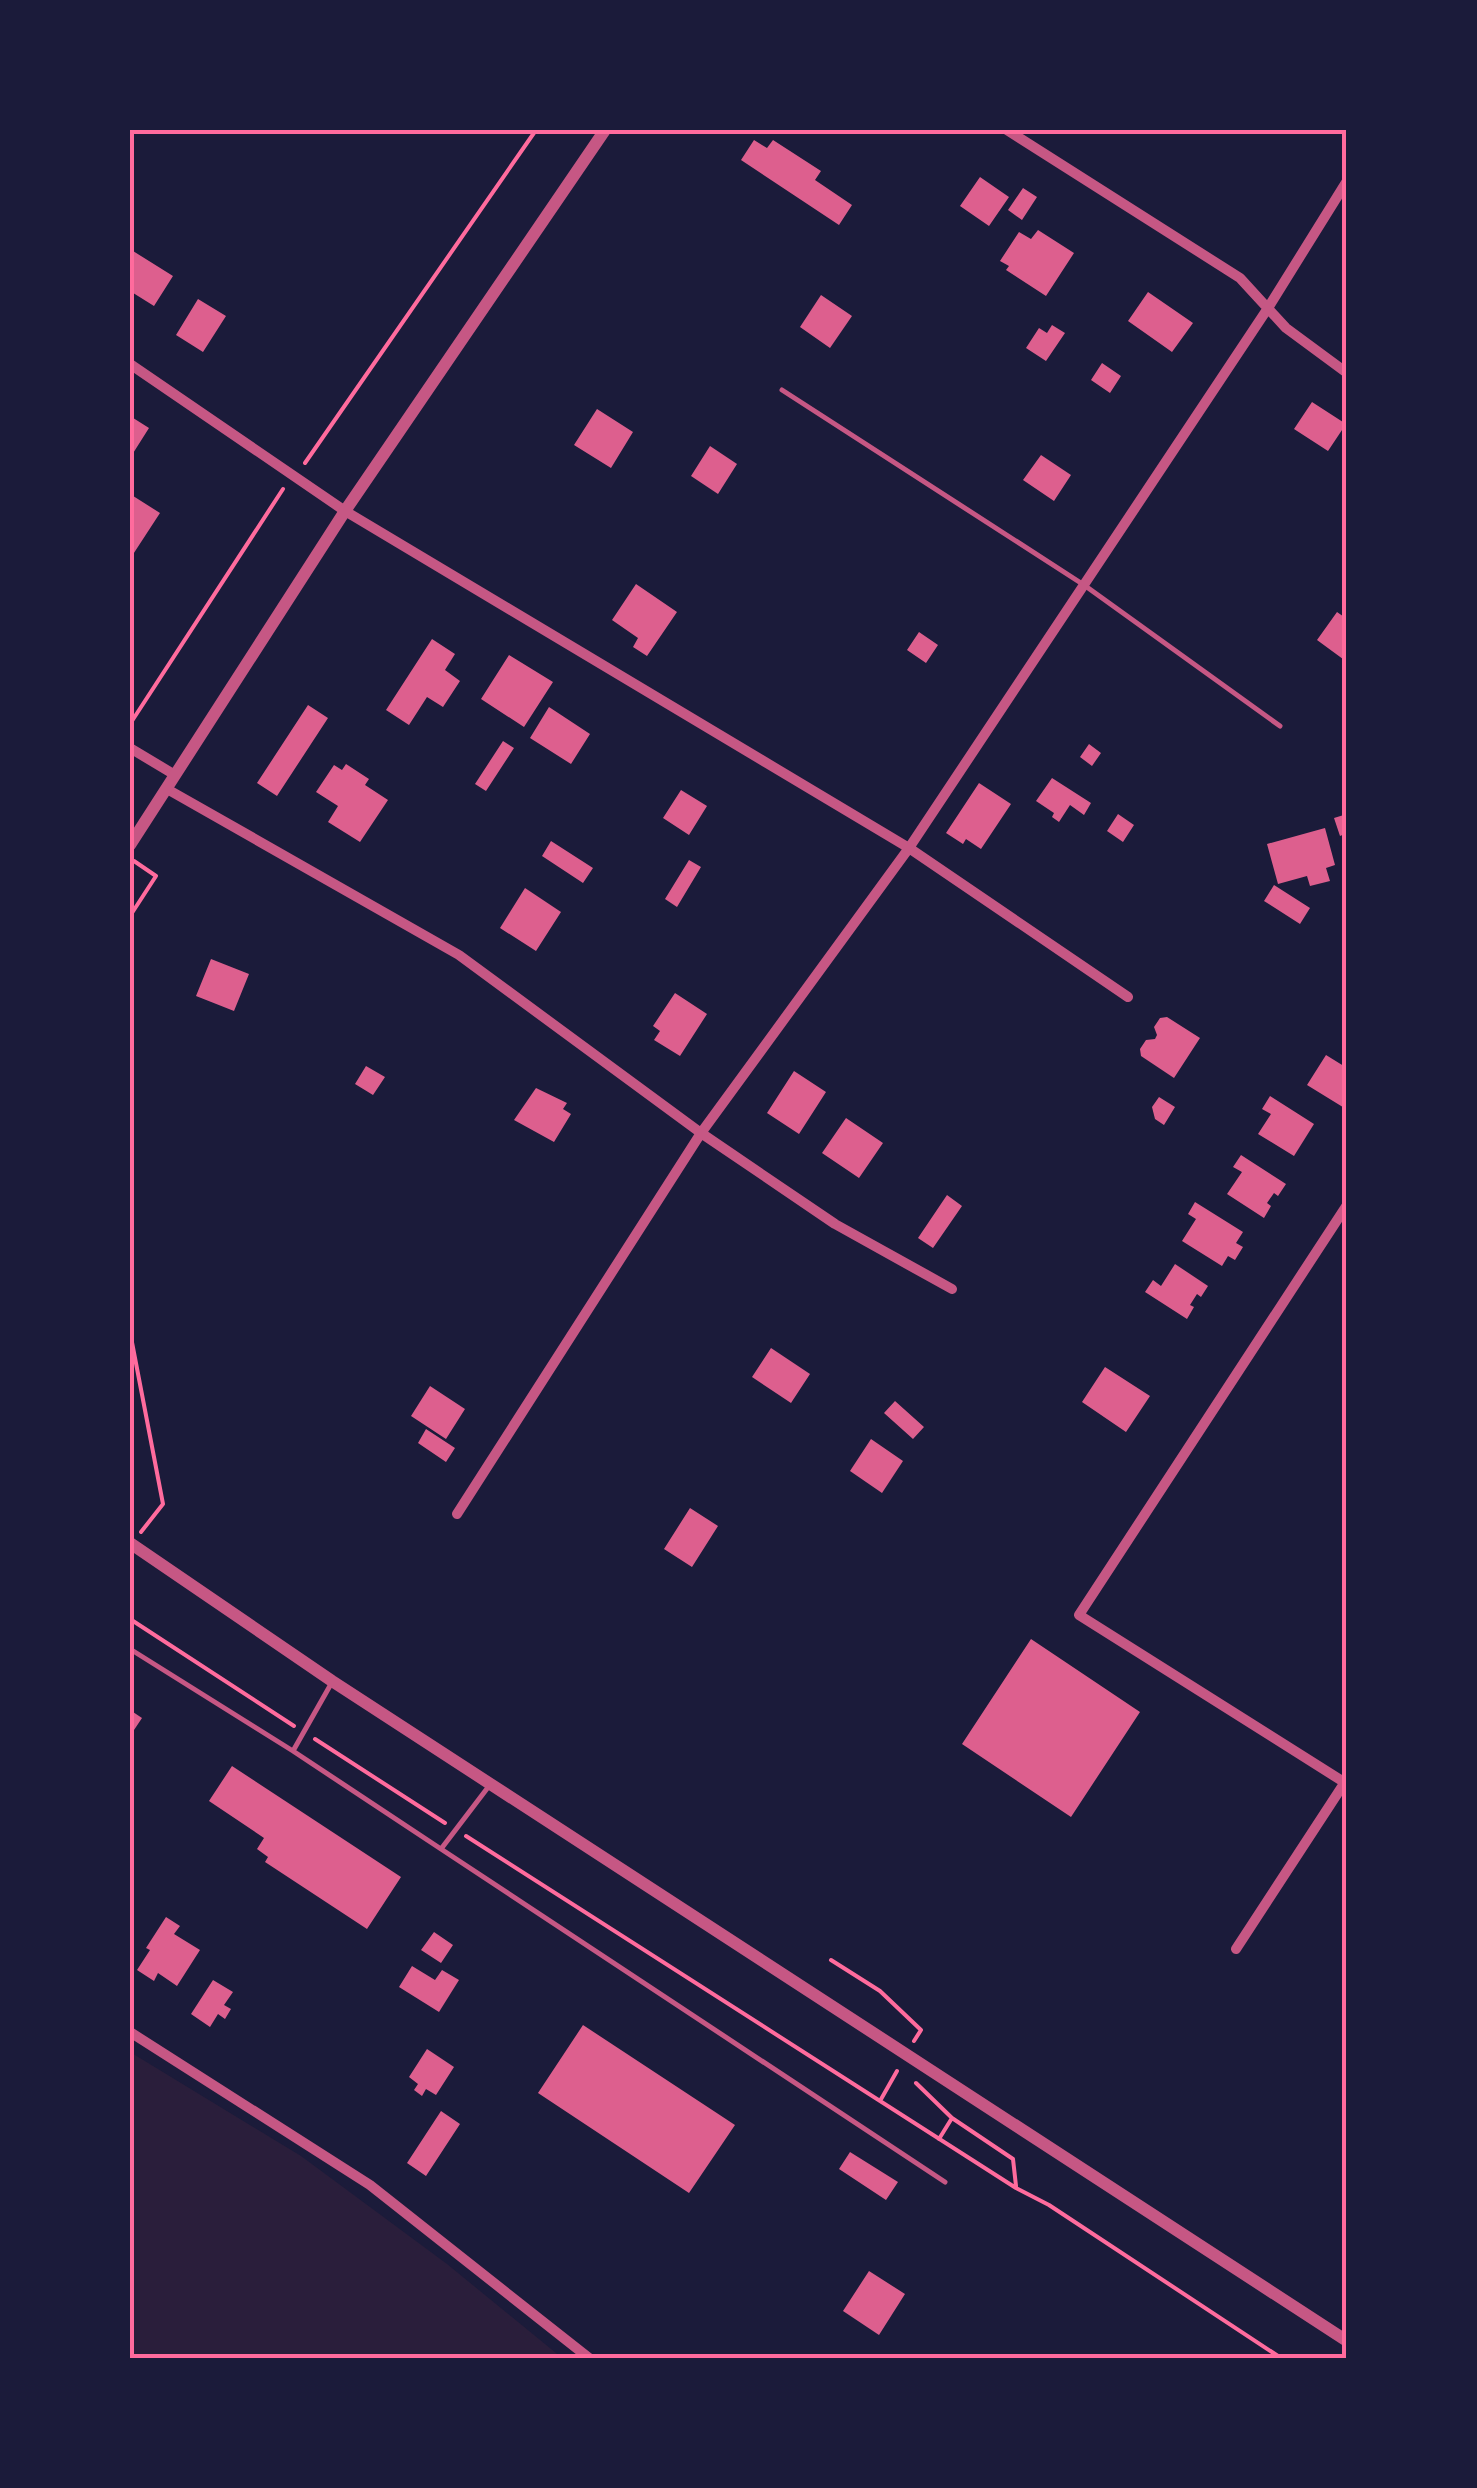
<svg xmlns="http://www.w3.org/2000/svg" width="1477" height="2488" viewBox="0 0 1477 2488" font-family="Rubik,sans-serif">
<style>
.green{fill:#2a1e3b}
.building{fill:#dd5f8e}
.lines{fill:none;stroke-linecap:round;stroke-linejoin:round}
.path{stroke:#ff6b9d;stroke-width:4}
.service{stroke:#c65784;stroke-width:5}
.minor{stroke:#c65784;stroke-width:10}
.tertiary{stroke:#c65784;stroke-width:12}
.neatline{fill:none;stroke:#ff6b9d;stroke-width:4}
</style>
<rect width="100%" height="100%" fill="#1b1b3a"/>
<path class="green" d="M130 2052 301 2156 447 2264 562 2358H130Z"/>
<path class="building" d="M754 140 767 148 773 140 821 171 815 180 852 205 839 225 741 160Z
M980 177 1009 197 989 226 960 206Z
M1023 188 1037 197 1022 220 1008 210Z
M1038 230 1074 253 1046 296 1006 270 1009 266 1000 261 1019 232 1031 239Z
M133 251 173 276 154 306 130 291V255Z
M1148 292 1193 323 1172 352 1128 321Z
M821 295 852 316 830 348 800 327Z
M198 299 226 316 203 352 176 335Z
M1052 325 1065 333 1046 361 1026 348 1039 328 1047 333Z
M1102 363 1121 376 1110 393 1091 380Z
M1312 402 1346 424 1328 451 1294 429Z
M597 409 633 432 611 468 574 445Z
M130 416 149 428 130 458Z
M710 446 737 464 718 494 691 476Z
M1041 455 1071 475 1054 501 1023 480Z
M130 494 160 513 130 559Z
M636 584 677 612 647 656 633 647 638 638 612 620Z
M1337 612 1347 619V662L1317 640Z
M919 632 938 645 926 663 907 650Z
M432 639 455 654 445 670 460 681 443 707 427 697 409 725 386 710Z
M509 655 553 682 524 727 481 699Z
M308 705 328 718 277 796 257 783Z
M549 707 590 734 571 764 530 738Z
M503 741 514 748 486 791 475 784Z
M1089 744 1101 753 1092 766 1080 757Z
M346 764 369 779 365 785 388 800 360 842 328 822 338 806 316 792 334 765 342 770Z
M1052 778 1091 803 1084 815 1070 805 1059 822 1052 817 1054 813 1036 801Z
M979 783 1011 804 981 849 966 839 963 844 946 833Z
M681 790 707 806 689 835 663 818Z
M1118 814 1134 825 1123 842 1107 831Z
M1347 814V833L1340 836 1334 818Z
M1325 828 1335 865 1326 868 1330 881 1310 886 1307 876 1278 884 1267 844Z
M551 841 593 868 583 883 542 856Z
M689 860 701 867 677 907 665 899Z
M1274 885 1310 908 1300 924 1264 901Z
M525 888 561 912 536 951 500 928Z
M211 959 249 974 234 1011 196 996Z
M675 993 707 1014 680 1056 654 1040 660 1031 653 1026Z
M1167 1017 1200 1038 1174 1078 1141 1056 1140 1049 1146 1040 1155 1039 1157 1035 1154 1027 1160 1018Z
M1326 1055 1347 1068 1346 1109 1307 1085Z
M366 1066 385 1077 373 1095 355 1084Z
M794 1071 826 1092 799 1134 767 1113Z
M536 1088 567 1103 563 1109 571 1114 554 1142 514 1120Z
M1270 1096 1314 1124 1294 1156 1258 1134 1271 1114 1262 1109Z
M1159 1097 1175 1107 1164 1125 1155 1119 1152 1107Z
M846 1118 883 1143 859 1178 822 1153Z
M1241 1155 1286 1184 1278 1196 1274 1193 1267 1203 1271 1206 1264 1218 1227 1194 1242 1172 1233 1167Z
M947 1195 962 1206 933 1248 918 1238Z
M1195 1202 1243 1232 1236 1243 1243 1247 1235 1260 1228 1256 1222 1266 1182 1241 1196 1219 1188 1214Z
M1175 1264 1208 1286 1201 1297 1197 1294 1190 1305 1194 1307 1187 1319 1145 1292 1153 1280 1161 1286Z
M771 1348 810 1374 791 1403 752 1377Z
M1105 1367 1150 1396 1126 1432 1082 1402Z
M430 1386 465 1409 446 1439 411 1416Z
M895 1401 924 1427 913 1439 884 1413Z
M426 1429 455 1448 446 1462 418 1443Z
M871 1439 903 1461 882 1493 850 1471Z
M690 1508 718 1526 692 1567 664 1549Z
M1031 1639 1140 1712 1071 1817 962 1744Z
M130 1710 142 1718 130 1736Z
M232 1766 401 1877 367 1929 265 1862 268 1857 257 1849 264 1838 209 1801Z
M166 1917 180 1926 174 1934 200 1950 177 1986 158 1973 154 1981 137 1970 150 1950 146 1948Z
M434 1932 453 1945 441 1963 421 1950Z
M412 1966 435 1980 442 1970 459 1980 439 2012 399 1987Z
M213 1980 233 1992 224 2005 231 2009 225 2019 218 2014 210 2027 191 2014Z
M583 2025 735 2125 689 2193 538 2093Z
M427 2049 454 2067 436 2095 426 2089 422 2096 414 2090 418 2084 409 2077Z
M441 2111 460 2124 426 2176 407 2163Z
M850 2152 898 2182 886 2200 839 2169Z
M869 2271 905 2294 879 2335 843 2311Z"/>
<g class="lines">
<path class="path" d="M305 463 536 130
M130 724 283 489
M130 916 156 876 134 861
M130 1332 163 1504 141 1532
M130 1619 294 1726
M315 1739 445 1823
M466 1836 1016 2188 1049 2205 1281 2358
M831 1960 880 1991 921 2030 914 2041
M916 2083 952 2118 939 2139
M880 2101 897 2071
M952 2118 1013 2159 1016 2186"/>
<path class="service" d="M782 390 1084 585 1280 726
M130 1649 293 1751
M331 1684 293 1751 441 1849 489 1786
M441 1849 945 2182"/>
<path class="minor" d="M1007 130 1240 278 1286 328 1347 373
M130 364 345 511 909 848 1128 997
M130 748 175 775
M167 789 459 955 701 1133 835 1224 952 1289
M1347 1205 1079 1615 1347 1784
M457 1514 701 1133 909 848 1268 308 1347 181
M1236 1949 1347 1779
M130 2032 370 2185 589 2358"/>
<path class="tertiary" d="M130 845 345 511 605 130
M130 1543 332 1681 1347 2341"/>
</g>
<rect width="1477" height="2488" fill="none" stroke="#1b1b3a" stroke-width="265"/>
<rect x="132" y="132" width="1212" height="2224" class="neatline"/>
</svg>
